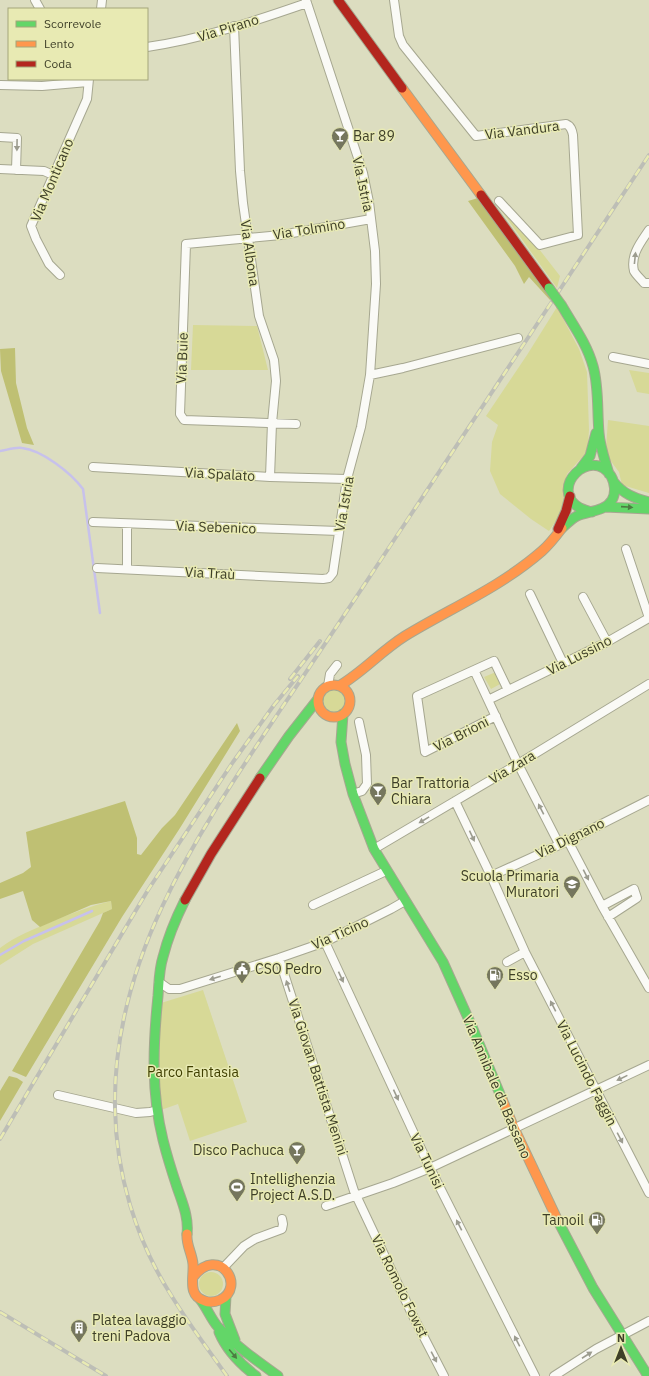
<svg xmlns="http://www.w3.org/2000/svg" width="649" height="1376" viewBox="0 0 649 1376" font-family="'IBM Plex Sans',sans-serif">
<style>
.green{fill:#d7d997}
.forest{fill:#bfc073}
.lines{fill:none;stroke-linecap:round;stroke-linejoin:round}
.stream{stroke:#c7c1eb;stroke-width:2.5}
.street-casing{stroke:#a6a790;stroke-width:10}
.fast-casing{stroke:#a6a790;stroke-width:11}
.slow-casing{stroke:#a6a790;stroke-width:11}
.jam-casing{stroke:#a6a790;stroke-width:11}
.street{stroke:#fafaf6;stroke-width:8}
.fast{stroke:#63d668;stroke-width:9}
.slow{stroke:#ff974d;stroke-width:9}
.jam{stroke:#b3261e;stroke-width:9}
.rail-casing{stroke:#bdbeb6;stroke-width:4}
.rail{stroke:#e8eab3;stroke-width:2.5;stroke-dasharray:8;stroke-linecap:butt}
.fast-bridge-casing{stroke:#a6a790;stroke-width:11;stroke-linecap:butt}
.fast-bridge{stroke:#63d668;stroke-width:9}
.oneway{fill:#9c9c8f}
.oneway2{fill:#4d7b42}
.labels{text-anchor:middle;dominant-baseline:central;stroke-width:3;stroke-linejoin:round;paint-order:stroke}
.street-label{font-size:14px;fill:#3e3f28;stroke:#e8eab3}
.poi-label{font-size:14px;fill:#3e3f28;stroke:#e8eab3;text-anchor:start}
.park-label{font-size:14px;fill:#3f3f00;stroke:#e8eab3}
</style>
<rect width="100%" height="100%" fill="#dcddc0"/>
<path class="green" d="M495 202 539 249 560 276 557 288Z
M557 307 579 349 587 372 589 430 588 444 585 454 567 474 565 488 566 497 562 512 549 531 531 519 500 494 490 471 492 442 498 425 486 416 527 355Z
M193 325 257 326 268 370H191Z
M629 370 649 373V394L637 392Z
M608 420 649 426V493L622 485 619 472 610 460 606 448Z
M496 672 502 683 491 689 484 677Z
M323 701a11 11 0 1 1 22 0a11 11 0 1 1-22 0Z
M111 901 112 909 33 944 0 965V948C16 936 34 929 53 921 72 913 91 906 111 901Z
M203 990 247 1122 190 1141 178 1104 161 1110 157 1050 161 1003Z
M199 1284a12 12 0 1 1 24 0a12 12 0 1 1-24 0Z"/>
<path class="forest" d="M478 198 551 299 550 300 529 277 524 284 515 266 468 201Z
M15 348 16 383 27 428 34 445 22 443 1 371 0 349Z
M237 723 240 731 180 828 122 917 26 1077 12 1071 100 921 103 913 112 909 111 901 91 905 40 927 32 920 23 891 0 899V883L23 873 31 867 26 832 125 801 137 838V854L141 855 162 828 175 815Z
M9 1076 17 1078 23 1082 0 1121V1091Z"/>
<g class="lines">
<path class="stream" d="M0 451C7 450 15 447 22 448 42 450 71 473 83 489L100 613
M0 955 24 941 92 911"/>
<g class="street-casing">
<path id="street" d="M35 0 40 9
M394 0 399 36 403 45 476 136 566 124C571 126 572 130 573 135L578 235 540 245 499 201
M101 9 102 0
M234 26 240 171 243 203 259 316 274 360 276 381 272 423 270 477
M147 47C202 39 255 21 307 3
M0 85 42 86 88 82
M0 137 17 138 16 170
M0 169 44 171 53 175
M649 230C641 242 630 255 634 271 636 275 641 279 644 283H649
M60 275 49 264 36 239 31 226 87 99 89 79
M613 357 649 364
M370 375 403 368 518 338
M296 424 184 420 180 414 186 244 281 235 371 219
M93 467 270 477 347 479
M93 522 339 531
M97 568 323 579 329 578 333 573 347 479 361 427 370 375 376 284 375 251 369 202 363 173 306 0
M127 569V524
M530 594 563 663
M583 597 607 642
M474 670 518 764 559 844
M328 686 330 674 337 665
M488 700 607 642 649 618 626 549
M496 716 425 752 417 696 494 661 508 690
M353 794 362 791 367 784 366 755 359 722
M455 801 491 876 525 952 649 1193
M568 841 602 906 649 988
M374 849 518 764 649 684
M491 876 568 841 649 800
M313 905 386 871
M602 906 634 889 637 898 608 917
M325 942 430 1168 535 1376
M279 958 354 1191 412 1314 444 1376
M507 962 525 952
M159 982 169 989H180L279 958 325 942 391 909 405 901
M58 1095 136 1113 150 1112 157 1110
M326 1206 393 1183 430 1168 649 1065
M223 1268 244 1246 255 1239 282 1229 283 1224 282 1219
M554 1376 596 1349 649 1321"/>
</g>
<g class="fast-casing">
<path id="fast" d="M562 306C573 325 587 344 593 366 599 387 597 410 599 433 600 447 605 460 609 474
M581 468 590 456 596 433
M613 481C623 494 634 498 649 502
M605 507 649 509
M562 528C567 524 571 519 577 516 587 511 605 512 612 500 616 493 615 483 611 476 591 445 547 489 580 508 584 510 588 511 592 512
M343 714 341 742 345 764 353 794 374 849 443 962 473 1029 502 1099
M260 778 289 736 318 699
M185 900C176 918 168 937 163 957 159 969 159 983 158 996 153 1045 151 1092 163 1140 167 1156 172 1172 177 1187 182 1202 189 1217 187 1234
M558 1221 593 1288 648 1376
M226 1296 225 1314 235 1340
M200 1299C207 1308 211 1319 218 1327 236 1346 257 1361 278 1376
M219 1332C227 1351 240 1364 256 1376"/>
</g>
<g class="slow-casing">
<path id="slow" d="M402 88 481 195
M318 701a16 16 0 1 1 32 0a16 16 0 1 1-32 0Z
M339 686C363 672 381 651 405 636 451 608 501 587 542 551 550 544 556 536 562 528
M502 1099 514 1128 558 1221
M187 1234C186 1245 192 1253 193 1264 194 1278 187 1296 205 1301 210 1303 215 1302 220 1300 247 1287 219 1244 193 1277"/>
</g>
<g class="jam-casing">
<path id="jam" d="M338 0 402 88
M481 195 549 288
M558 529 566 511 570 496
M185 900 211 854 260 778"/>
</g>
<use href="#street" class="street"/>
<use href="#fast" class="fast"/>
<use href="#slow" class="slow"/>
<use href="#jam" class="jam"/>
<g class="rail-casing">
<path id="rail" d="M290 679 320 641
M0 1139 148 890 233 762 274 705 298 676
M0 1312 106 1376
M227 1376C208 1349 188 1323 171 1295 136 1240 116 1174 115 1108 112 955 202 828 283 706 324 646 364 585 404 525 486 402 567 278 649 155"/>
</g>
<use href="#rail" class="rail"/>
<g class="fast-bridge-casing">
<path id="fast-bridge" d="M549 288 562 306"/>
</g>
<use href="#fast-bridge" class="fast-bridge"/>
</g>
<defs><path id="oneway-solid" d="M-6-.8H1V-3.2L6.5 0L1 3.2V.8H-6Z"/></defs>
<g class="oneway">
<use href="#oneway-solid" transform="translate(17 145) rotate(91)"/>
<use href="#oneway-solid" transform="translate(635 258) rotate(-84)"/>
<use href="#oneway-solid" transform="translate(541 809) rotate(-117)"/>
<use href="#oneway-solid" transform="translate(424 820) rotate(149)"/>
<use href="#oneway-solid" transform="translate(472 836) rotate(65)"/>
<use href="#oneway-solid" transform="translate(586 875) rotate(63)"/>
<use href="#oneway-solid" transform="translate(341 977) rotate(65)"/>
<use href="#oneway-solid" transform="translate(215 978) rotate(163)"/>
<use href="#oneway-solid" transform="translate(288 986) rotate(-108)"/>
<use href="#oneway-solid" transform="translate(553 1006) rotate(-117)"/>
<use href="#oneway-solid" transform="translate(622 1078) rotate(154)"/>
<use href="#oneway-solid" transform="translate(396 1095) rotate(65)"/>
<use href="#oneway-solid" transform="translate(620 1138) rotate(62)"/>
<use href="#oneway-solid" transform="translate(459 1225) rotate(-117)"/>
<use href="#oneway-solid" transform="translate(517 1341) rotate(-117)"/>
<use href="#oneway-solid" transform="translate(587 1355) rotate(-33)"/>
<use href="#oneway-solid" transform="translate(434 1357) rotate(62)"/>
</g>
<g class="oneway2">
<use href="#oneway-solid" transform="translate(627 507) rotate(4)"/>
<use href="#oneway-solid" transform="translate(233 1354) rotate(50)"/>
</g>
<defs>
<g id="bar-pin" transform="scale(0.9)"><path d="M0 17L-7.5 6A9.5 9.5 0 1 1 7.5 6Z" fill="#75765d" stroke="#e8eab3"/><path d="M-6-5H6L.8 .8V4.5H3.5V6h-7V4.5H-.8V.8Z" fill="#fff"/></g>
<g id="school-pin" transform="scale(0.9)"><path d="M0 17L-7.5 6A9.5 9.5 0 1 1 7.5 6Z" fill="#75765d" stroke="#e8eab3"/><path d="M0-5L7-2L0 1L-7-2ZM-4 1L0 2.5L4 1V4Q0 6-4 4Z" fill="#fff"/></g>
<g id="civic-pin" transform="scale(0.9)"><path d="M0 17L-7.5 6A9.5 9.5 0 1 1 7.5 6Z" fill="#75765d" stroke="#e8eab3"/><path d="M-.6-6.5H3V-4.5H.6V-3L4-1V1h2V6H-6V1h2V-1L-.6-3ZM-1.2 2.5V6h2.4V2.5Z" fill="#fff"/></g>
<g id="fuel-pin" transform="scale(0.9)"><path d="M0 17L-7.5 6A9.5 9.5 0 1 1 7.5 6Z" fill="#75765d" stroke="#e8eab3"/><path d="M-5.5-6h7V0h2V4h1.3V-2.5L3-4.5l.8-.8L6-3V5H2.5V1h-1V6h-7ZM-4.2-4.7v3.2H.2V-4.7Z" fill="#fff"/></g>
<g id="stadium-pin" transform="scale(0.9)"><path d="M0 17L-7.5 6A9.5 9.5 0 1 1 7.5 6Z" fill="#75765d" stroke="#e8eab3"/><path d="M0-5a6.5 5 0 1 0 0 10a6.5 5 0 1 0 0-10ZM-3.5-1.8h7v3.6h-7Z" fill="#fff"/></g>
<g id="building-pin" transform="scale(0.9)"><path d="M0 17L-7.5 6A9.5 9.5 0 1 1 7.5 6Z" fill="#75765d" stroke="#e8eab3"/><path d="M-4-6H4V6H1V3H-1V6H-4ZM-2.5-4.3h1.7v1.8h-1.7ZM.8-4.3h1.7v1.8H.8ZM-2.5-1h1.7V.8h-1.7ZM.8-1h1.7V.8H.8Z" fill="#fff"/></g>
</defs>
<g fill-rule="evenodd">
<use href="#bar-pin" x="340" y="136"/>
<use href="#bar-pin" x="378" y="791"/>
<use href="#school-pin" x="572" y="884"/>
<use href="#civic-pin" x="242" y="969"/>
<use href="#fuel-pin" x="495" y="975"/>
<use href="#bar-pin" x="297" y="1150"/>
<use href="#stadium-pin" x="237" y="1187"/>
<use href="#fuel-pin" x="597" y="1220"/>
<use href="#building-pin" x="79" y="1328"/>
</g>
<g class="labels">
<g class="street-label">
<text transform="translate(228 28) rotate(-17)">Via Pirano</text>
<text transform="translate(522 130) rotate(-7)">Via Vandura</text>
<text transform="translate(52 180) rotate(-67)">Via Monticano</text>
<text transform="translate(363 184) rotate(78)">Via Istria</text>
<text transform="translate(309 229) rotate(-9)">Via Tolmino</text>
<text transform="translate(250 253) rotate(82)">Via Albona</text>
<text transform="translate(182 358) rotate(-88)">Via Buie</text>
<text transform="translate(220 474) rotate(3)">Via Spalato</text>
<text transform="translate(344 504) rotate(-80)">Via Istria</text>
<text transform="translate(216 527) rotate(2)">Via Sebenico</text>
<text transform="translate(210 573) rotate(3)">Via Traù</text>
<text transform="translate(579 655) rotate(-27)">Via Lussino</text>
<text transform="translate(461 734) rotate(-27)">Via Brioni</text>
<text transform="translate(512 767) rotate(-31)">Via Zara</text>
<text transform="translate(570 838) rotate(-26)">Via Dignano</text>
<text transform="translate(340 933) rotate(-24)">Via Ticino</text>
<text transform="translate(587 1073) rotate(63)">Via Lucindo Faggin</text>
<text transform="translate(318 1077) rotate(72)">Via Giovan Battista Menini</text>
<text transform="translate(497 1087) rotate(67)">Via Annibale da Bassano</text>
<text transform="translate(427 1161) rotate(64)">Via Tunisi</text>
<text transform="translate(400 1286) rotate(64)">Via Romolo Fowst</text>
</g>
<g class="poi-label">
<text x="353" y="136">Bar 89</text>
<text x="391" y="783">Bar Trattoria<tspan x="391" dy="16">Chiara</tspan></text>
<text x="559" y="876" text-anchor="end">Scuola Primaria<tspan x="559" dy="16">Muratori</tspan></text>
<text x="255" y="969">CSO Pedro</text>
<text x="508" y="975">Esso</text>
<text x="284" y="1150" text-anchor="end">Disco Pachuca</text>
<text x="250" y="1179">Intellighenzia<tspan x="250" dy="16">Project A.S.D.</tspan></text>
<text x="584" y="1220" text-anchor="end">Tamoil</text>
<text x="92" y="1320">Platea lavaggio<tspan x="92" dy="16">treni Padova</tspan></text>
</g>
<g class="park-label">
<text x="193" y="1072">Parco Fantasia</text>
</g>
</g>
<rect x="8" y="8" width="140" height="72" fill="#e8eab3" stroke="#a4a67b"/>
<rect x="16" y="21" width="20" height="6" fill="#63d668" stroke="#a4a67b"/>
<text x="44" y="28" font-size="12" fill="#3e3f28">Scorrevole</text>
<rect x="16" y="41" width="20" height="6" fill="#ff974d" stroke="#a4a67b"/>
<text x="44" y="48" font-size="12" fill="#3e3f28">Lento</text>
<rect x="16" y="61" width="20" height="6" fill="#b3261e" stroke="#a4a67b"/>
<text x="44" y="68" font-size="12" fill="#3e3f28">Coda</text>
<g transform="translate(621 1348)" stroke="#e8eab3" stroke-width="3" paint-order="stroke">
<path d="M0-3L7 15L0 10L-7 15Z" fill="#3e3f28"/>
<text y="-6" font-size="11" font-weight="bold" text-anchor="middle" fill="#3e3f28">N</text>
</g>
</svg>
